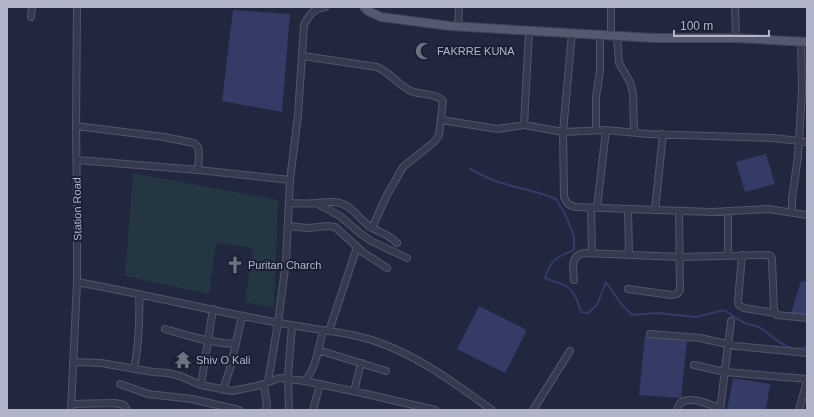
<svg xmlns="http://www.w3.org/2000/svg" width="814" height="417" viewBox="0 0 814 417" font-family="Arial,sans-serif">
<style>
.green{fill:#243641}
.water{fill:#333b66}
.lines{fill:none;stroke-linecap:round;stroke-linejoin:round}
.stream{stroke:#333b66;stroke-width:2}
.minor-casing{stroke:#51556a;stroke-width:8}
.major-casing{stroke:#3f4358;stroke-width:10}
.minor{stroke:#363a4f;stroke-width:6}
.major{stroke:#545970;stroke-width:8}
.labels{text-anchor:middle;dominant-baseline:central;stroke-width:4;stroke-linejoin:round;paint-order:stroke}
.poi-label{font-size:11px;fill:#b2b5ca;stroke:#1b1f34;text-anchor:start}
.street-label{font-size:11px;fill:#b2b5ca;stroke:#1b1f34}
</style>
<rect width="100%" height="100%" fill="#222740"/>
<path class="green" d="M133 173 278 200 274 308 245 302 253 248 216 243 209 294 125 276Z"/>
<path class="water" d="M233 10 290 14 282 112 222 101Z
M766 154 775 184 745 192 736 162Z
M801 281 807 282V315L791 313Z
M479 306 527 330 505 373 457 349Z
M645 336 687 341 681 398 639 395Z
M733 378 770 384 766 410H727Z"/>
<g class="lines">
<path class="stream" d="M470 169C481 175 492 181 505 184 522 189 539 192 556 199L566 216 574 236V250C557 257 551 259 545 278 552 281 560 283 566 286 575 291 578 303 581 312L588 313 597 305 606 282 622 305 632 315 658 313 696 317 724 310C731 314 738 320 745 323 750 325 756 325 760 328 774 336 789 356 807 346"/>
<g class="minor-casing">
<path id="minor" d="M735 7 736 38
M31 17 32 7
M458 27 459 7
M572 33 563 132 564 197 568 204 575 207 712 212 768 209 807 215
M611 36V7
M617 36 619 63 630 82 633 93 634 132
M303 56 377 67C391 73 398 85 411 91 420 95 437 93 443 101L439 135 434 142 403 167 386 197 372 228
M441 120 498 129 524 125 563 132 606 130 648 134 773 138 807 142
M524 125 529 31
M76 126 164 137 194 143 198 147 199 155 198 170
M596 130V97L600 71V35
M77 160 198 170 290 180
M289 203C298 203 308 204 317 203 328 202 337 200 347 206 356 212 362 221 370 227 379 232 390 235 397 243
M316 203 340 216 361 234 371 241 407 258
M591 208 592 253
M597 208 606 130
M628 209 629 255
M655 210 663 134
M792 212V199L798 156 802 91 801 41
M288 226 308 228 328 226 335 227 364 253 387 268
M742 255 738 301 739 305 744 308 775 313
M728 256V211
M574 280C573 268 570 256 584 253L680 257 769 255 771 256 772 259 774 311 777 315 807 318
M77 282C149 295 220 313 291 325 322 331 353 332 383 344 423 359 458 386 492 410
M628 289 671 295 677 294 680 290 679 211
M165 329C182 334 219 346 236 343
M329 331 357 247
M650 334 700 338 736 346 807 353
M318 350 386 371
M73 362 101 363 153 372 168 373 180 376 201 385 232 391 257 386 280 378 305 381C316 368 319 347 323 330
M694 365 725 372 807 379
M134 369C139 344 140 320 139 294
M305 381 371 395 435 410
M268 382 278 323 286 261 290 180 298 115 304 25C309 15 313 9 325 7
M120 384 148 394 192 399 239 410
M264 384 267 406 265 410
M201 385 213 309
M223 390 231 365 242 316
M354 391 361 363
M71 404 115 403 124 405 127 410
M71 410 77 282V208L76 126 77 7
M289 410 288 376 292 326
M313 410 320 384
M533 410 570 351
M677 410C681 391 708 404 720 408
M720 410 731 321
M799 410 807 381"/>
</g>
<g class="major-casing">
<path id="major" d="M364 7 368 11 381 17 450 26 653 38H736L807 42"/>
</g>
<use href="#minor" class="minor"/>
<use href="#major" class="major"/>
</g>
<defs>
<g id="mosque-bare" transform="scale(1.38)"><path d="M3.5-4.9A6 6 0 1 0 3.5 4.9A5 5 0 1 1 3.5-4.9Z" fill="#6b7280" stroke="#1b1f34" stroke-width="2.5" paint-order="stroke"/></g>
<g id="church-bare" transform="scale(1.38)"><path d="M-1.2-6h2.4v3.5h3.3v2.4h-3.3V6h-2.4V-.1h-3.3v-2.4h3.3Z" fill="#6b7280" stroke="#1b1f34" stroke-width="2.5" paint-order="stroke"/></g>
<g id="temple-bare" transform="scale(1.38)"><path d="M0-6L5-2H3V0L6.5 2.5H4V6H1.5V3h-3V6H-4V2.5H-6.5L-3 0V-2H-5Z" fill="#6b7280" stroke="#1b1f34" stroke-width="2.5" paint-order="stroke"/></g>
</defs>
<g fill-rule="evenodd">
<use href="#mosque-bare" x="424" y="51"/>
<use href="#church-bare" x="235" y="265"/>
<use href="#temple-bare" x="183" y="360"/>
</g>
<g class="labels">
<g class="poi-label">
<text x="437" y="51">FAKRRE KUNA</text>
<text x="248" y="265">Puritan Charch</text>
<text x="196" y="360">Shiv O Kali</text>
</g>
<g class="street-label">
<text transform="translate(77 209) rotate(-91)">Station Road</text>
</g>
</g>
<rect width="814" height="417" fill="none" stroke="#b2b5ca" stroke-width="16"/>
<path d="M674 30v6h95v-6" fill="none" stroke="#b2b5ca" stroke-width="2"/>
<text x="680" y="30" font-size="12" fill="#b2b5ca" stroke="#1b1f34" stroke-width="3" paint-order="stroke">100 m</text>
</svg>
